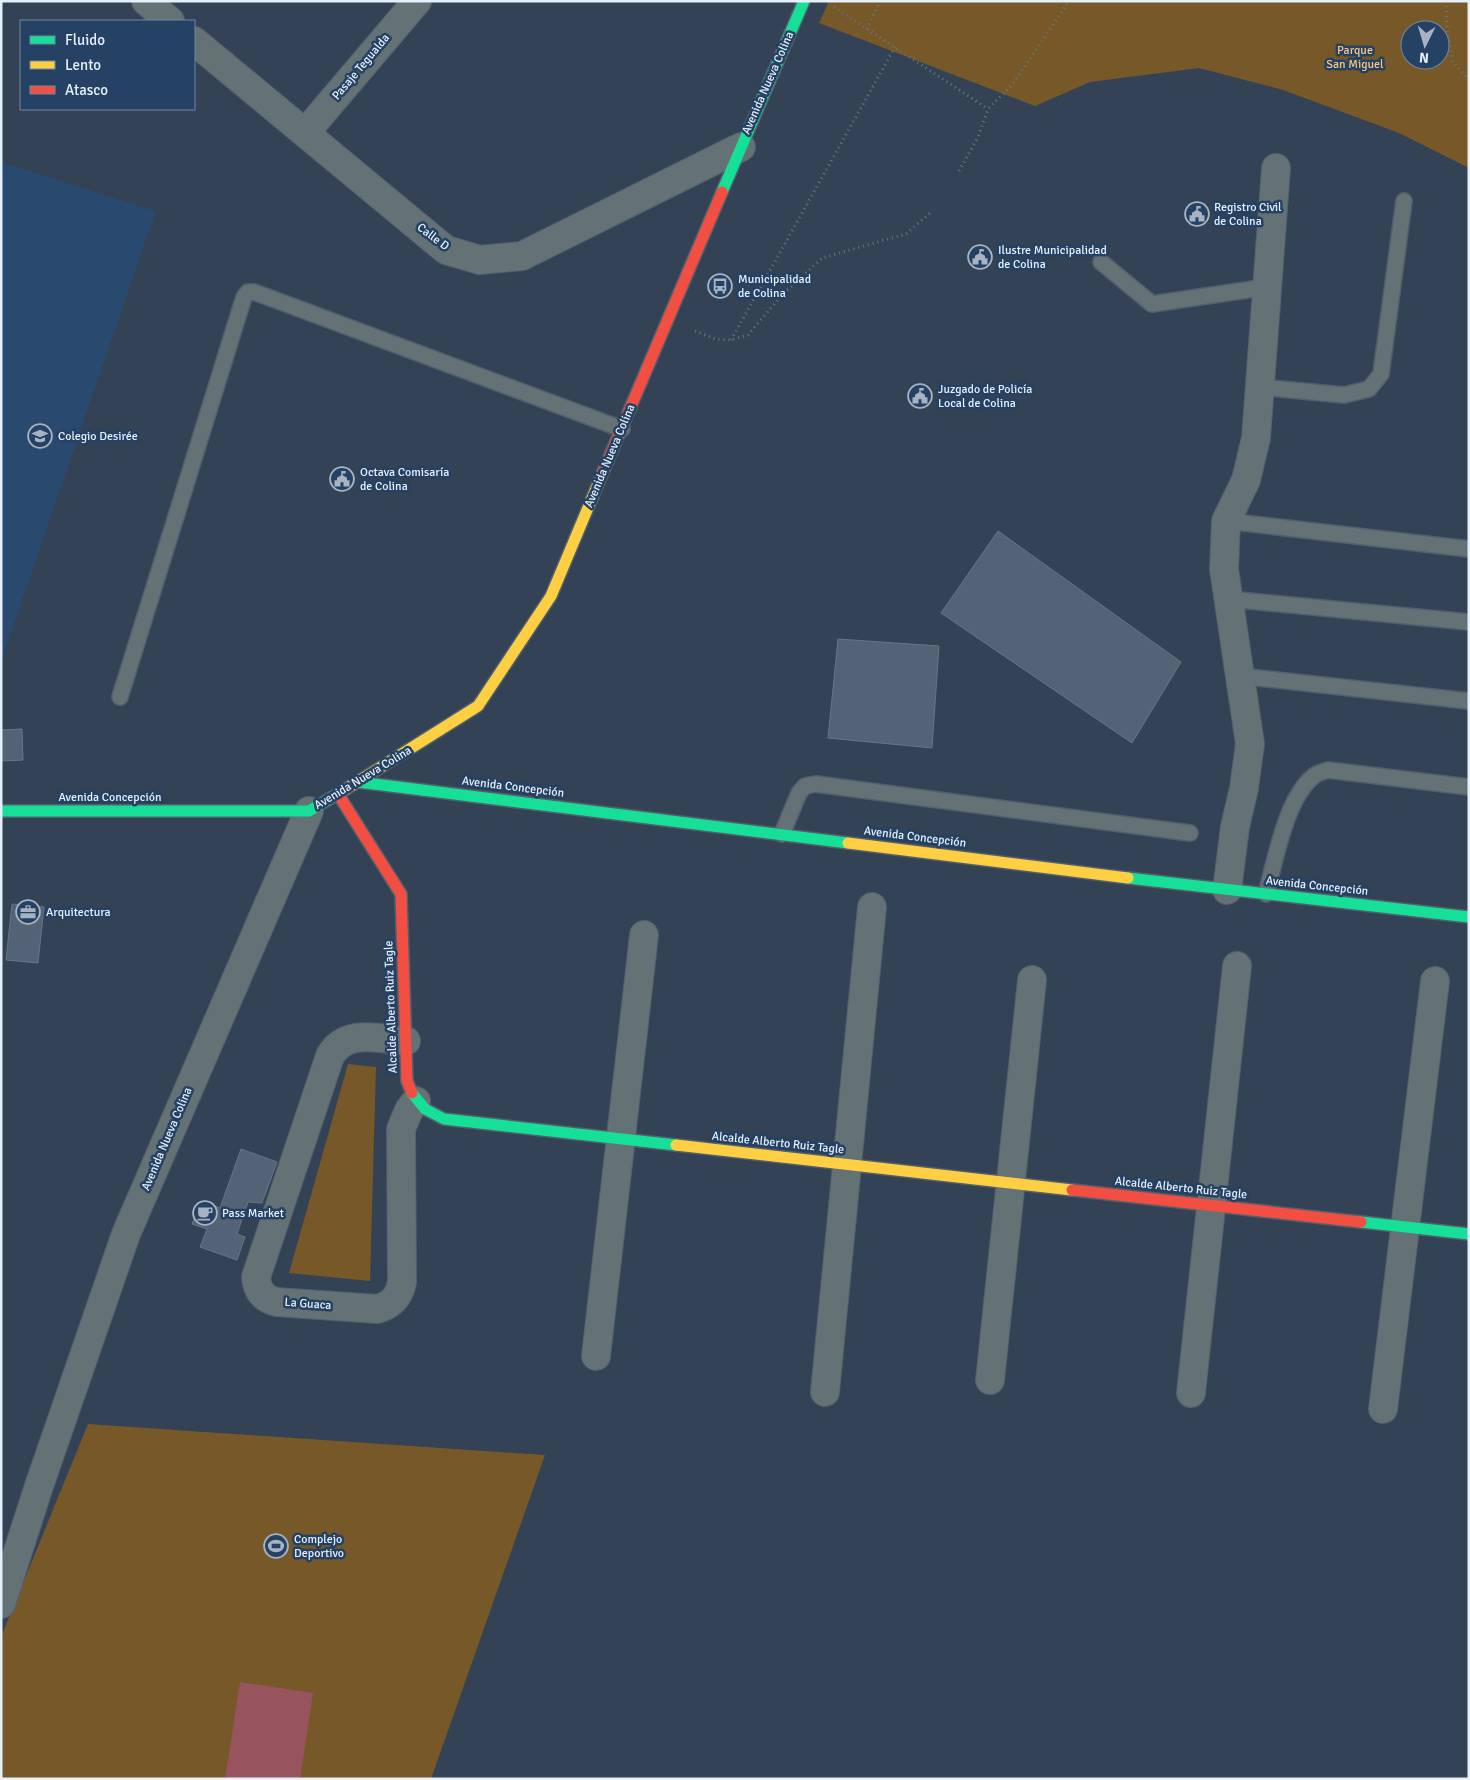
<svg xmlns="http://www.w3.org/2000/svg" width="1470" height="1780" viewBox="0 0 1470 1780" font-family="Signika,sans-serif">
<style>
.built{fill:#2a496e}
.green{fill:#775828;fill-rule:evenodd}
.water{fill:#98545e}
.building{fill:#536275;stroke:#687585}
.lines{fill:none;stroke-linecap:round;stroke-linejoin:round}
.lane-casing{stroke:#525f6d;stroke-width:18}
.street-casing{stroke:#525f6d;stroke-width:30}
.fast-casing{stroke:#525f6d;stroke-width:14}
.slow-casing{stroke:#525f6d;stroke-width:14}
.jam-casing{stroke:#525f6d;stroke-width:14}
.path{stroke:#6a777c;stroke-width:3;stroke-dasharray:1 4;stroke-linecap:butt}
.lane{stroke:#647275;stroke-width:15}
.street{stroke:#647275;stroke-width:28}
.fast{stroke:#16e098;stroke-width:11}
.slow{stroke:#ffcf43;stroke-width:11}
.jam{stroke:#f24e42;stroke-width:11}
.labels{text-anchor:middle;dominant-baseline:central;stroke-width:5;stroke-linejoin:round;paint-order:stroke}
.park-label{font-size:12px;fill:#fac783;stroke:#254163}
.street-label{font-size:12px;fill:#e5f0fc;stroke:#254163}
.poi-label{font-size:12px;fill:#e5f0fc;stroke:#254163;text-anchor:start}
</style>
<rect width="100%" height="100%" fill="#334255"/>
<path class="built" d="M1 162 156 211 1 662Z"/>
<path class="green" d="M829 1H1469V168L1399 133 1283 90 1199 68 1090 82 1035 106 819 23ZM1410 30H1440V60H1410Z
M348 1064 376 1067 370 1281 289 1273Z
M88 1424 545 1455 431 1779H1V1637Z"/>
<path class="water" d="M240 1682 313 1693 300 1779H225Z"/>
<path class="building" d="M998 531 1181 662 1132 743 941 613Z
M838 639 939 646 932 748 828 738Z
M22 729 23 760 1 761V730Z
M12 904 44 907 38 963 6 960Z
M241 1149 277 1162 262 1203 248 1202 237 1234 245 1237 237 1260 200 1247 207 1229 192 1224 201 1201 220 1208Z"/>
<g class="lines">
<g class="lane-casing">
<path id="lane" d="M1101 262 1152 304 1267 287
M1260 387 1344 395 1369 389 1381 374 1404 201
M1226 521 1469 549
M1228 599 1469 622
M1240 676 1469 701
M120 697 244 297 248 292H254L622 429
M782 834 799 793 805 786 816 784 1190 833
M1266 894C1275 862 1286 797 1314 776 1317 773 1323 772 1328 770L1469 787"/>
</g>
<g class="street-casing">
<path id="street" d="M146 1 170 21
M194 41 446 250 480 260 522 256 741 147
M305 133 417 1
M1227 890 1235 827 1244 788 1250 744 1224 569 1226 521 1246 480 1256 438 1276 168
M406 1041C379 1039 346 1028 330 1056L256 1277C257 1290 263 1299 277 1302L377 1309C392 1305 399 1297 402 1282L401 1129 409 1110 416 1101
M596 1356 644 935
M990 1380 1032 980
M825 1392 872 907
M1191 1393 1237 966
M1383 1409 1435 981
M1 1604 39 1486 126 1234 309 811"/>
</g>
<g class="fast-casing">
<path id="fast" d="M722 192 804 1
M358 782 848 843
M1 811H309L346 789
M1128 878 1469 917
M412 1093 425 1109 444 1119 676 1145
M1361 1222 1469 1234"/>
</g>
<g class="slow-casing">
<path id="slow" d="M346 789 478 706 551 596 603 472
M848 843 1128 878
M676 1145 1072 1190"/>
</g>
<g class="jam-casing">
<path id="jam" d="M603 472 722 192
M338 794 401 894 407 1081 412 1093
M1072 1190 1361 1222"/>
</g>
<path class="path" d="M1446 1 1447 28 1453 62 1469 80
M834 7 988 109
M867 29 880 1
M959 171 978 137 988 109 1012 85 1069 1
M695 331 715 339 731 340 748 335 782 295 822 258 906 234 930 213
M731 340 895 47"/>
<use href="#lane" class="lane"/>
<use href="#street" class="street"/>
<use href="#fast" class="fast"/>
<use href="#slow" class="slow"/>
<use href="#jam" class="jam"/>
</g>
<defs>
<g id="civic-ring" transform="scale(1.25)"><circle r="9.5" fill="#254163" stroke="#a7b3c2" stroke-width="1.5"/><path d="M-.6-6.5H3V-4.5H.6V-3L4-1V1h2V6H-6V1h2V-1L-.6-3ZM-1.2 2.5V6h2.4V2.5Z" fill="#a7b3c2"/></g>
<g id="bus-ring" transform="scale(1.25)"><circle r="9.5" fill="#254163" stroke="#a7b3c2" stroke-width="1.5"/><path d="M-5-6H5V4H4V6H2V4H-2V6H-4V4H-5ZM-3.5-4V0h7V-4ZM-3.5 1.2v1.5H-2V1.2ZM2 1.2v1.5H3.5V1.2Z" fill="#a7b3c2"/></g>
<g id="school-ring" transform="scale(1.25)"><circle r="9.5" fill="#254163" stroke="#a7b3c2" stroke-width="1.5"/><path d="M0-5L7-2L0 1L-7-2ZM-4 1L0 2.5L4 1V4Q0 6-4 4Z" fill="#a7b3c2"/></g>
<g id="office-ring" transform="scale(1.25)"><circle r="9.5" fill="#254163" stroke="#a7b3c2" stroke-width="1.5"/><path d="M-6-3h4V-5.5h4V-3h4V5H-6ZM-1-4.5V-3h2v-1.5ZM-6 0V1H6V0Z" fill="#a7b3c2"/></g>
<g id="cafe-ring" transform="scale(1.25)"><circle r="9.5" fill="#254163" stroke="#a7b3c2" stroke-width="1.5"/><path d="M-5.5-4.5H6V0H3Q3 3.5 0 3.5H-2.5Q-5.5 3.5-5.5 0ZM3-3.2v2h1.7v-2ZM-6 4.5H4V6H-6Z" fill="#a7b3c2"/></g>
<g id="stadium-ring" transform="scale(1.25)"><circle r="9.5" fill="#254163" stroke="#a7b3c2" stroke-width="1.5"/><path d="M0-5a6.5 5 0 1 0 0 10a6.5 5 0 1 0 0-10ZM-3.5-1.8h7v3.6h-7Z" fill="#a7b3c2"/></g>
</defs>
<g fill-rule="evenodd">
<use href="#civic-ring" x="1197" y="214"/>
<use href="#civic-ring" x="980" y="257"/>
<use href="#bus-ring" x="720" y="286"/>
<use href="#civic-ring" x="920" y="396"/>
<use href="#school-ring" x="40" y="436"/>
<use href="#civic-ring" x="342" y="479"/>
<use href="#office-ring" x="28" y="912"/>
<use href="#cafe-ring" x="205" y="1213"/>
<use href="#stadium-ring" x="276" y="1546"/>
</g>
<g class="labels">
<g class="park-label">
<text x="1355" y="50">Parque<tspan x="1355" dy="14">San Miguel</tspan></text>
</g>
<g class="street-label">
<text transform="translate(361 67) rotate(-50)">Pasaje Tegualda</text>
<text transform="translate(768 83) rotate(-66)">Avenida Nueva Colina</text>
<text transform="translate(433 237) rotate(37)">Calle D</text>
<text transform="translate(610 456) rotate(-67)">Avenida Nueva Colina</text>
<text transform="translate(363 778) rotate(-31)">Avenida Nueva Colina</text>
<text transform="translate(513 787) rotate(7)">Avenida Concepción</text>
<text x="110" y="797">Avenida Concepción</text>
<text transform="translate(915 837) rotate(7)">Avenida Concepción</text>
<text transform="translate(1317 886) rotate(6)">Avenida Concepción</text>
<text transform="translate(391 1007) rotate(-92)">Alcalde Alberto Ruiz Tagle</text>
<text transform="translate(167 1139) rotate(-67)">Avenida Nueva Colina</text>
<text transform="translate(778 1143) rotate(6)">Alcalde Alberto Ruiz Tagle</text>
<text transform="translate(1181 1188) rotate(6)">Alcalde Alberto Ruiz Tagle</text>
<text transform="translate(308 1304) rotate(4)">La Guaca</text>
</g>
<g class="poi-label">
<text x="1214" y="207">Registro Civil<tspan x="1214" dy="14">de Colina</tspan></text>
<text x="998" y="250">Ilustre Municipalidad<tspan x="998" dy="14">de Colina</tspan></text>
<text x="738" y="279">Municipalidad<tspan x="738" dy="14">de Colina</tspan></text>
<text x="938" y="389">Juzgado de Policía<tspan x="938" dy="14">Local de Colina</tspan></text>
<text x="58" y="436">Colegio Desirée</text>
<text x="360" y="472">Octava Comisaría<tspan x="360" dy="14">de Colina</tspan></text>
<text x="46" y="912">Arquitectura</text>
<text x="222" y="1213">Pass Market</text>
<text x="294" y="1539">Complejo<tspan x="294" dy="14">Deportivo</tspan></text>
</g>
</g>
<rect width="1470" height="1780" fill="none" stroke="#e5f0fc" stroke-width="5"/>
<rect x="20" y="20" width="175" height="90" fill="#254163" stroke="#7287a0"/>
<rect x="30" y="36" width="25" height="8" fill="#16e098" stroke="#7287a0"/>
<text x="65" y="45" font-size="15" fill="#e5f0fc">Fluido</text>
<rect x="30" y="61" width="25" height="8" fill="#ffcf43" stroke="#7287a0"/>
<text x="65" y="70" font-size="15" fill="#e5f0fc">Lento</text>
<rect x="30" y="86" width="25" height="8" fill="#f24e42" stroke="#7287a0"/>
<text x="65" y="95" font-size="15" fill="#e5f0fc">Atasco</text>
<g transform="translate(1425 45) rotate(185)"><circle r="24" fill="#254163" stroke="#7287a0"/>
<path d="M0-4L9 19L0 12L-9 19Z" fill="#a7b3c2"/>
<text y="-8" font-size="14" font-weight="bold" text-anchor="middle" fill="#e5f0fc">N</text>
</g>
</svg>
